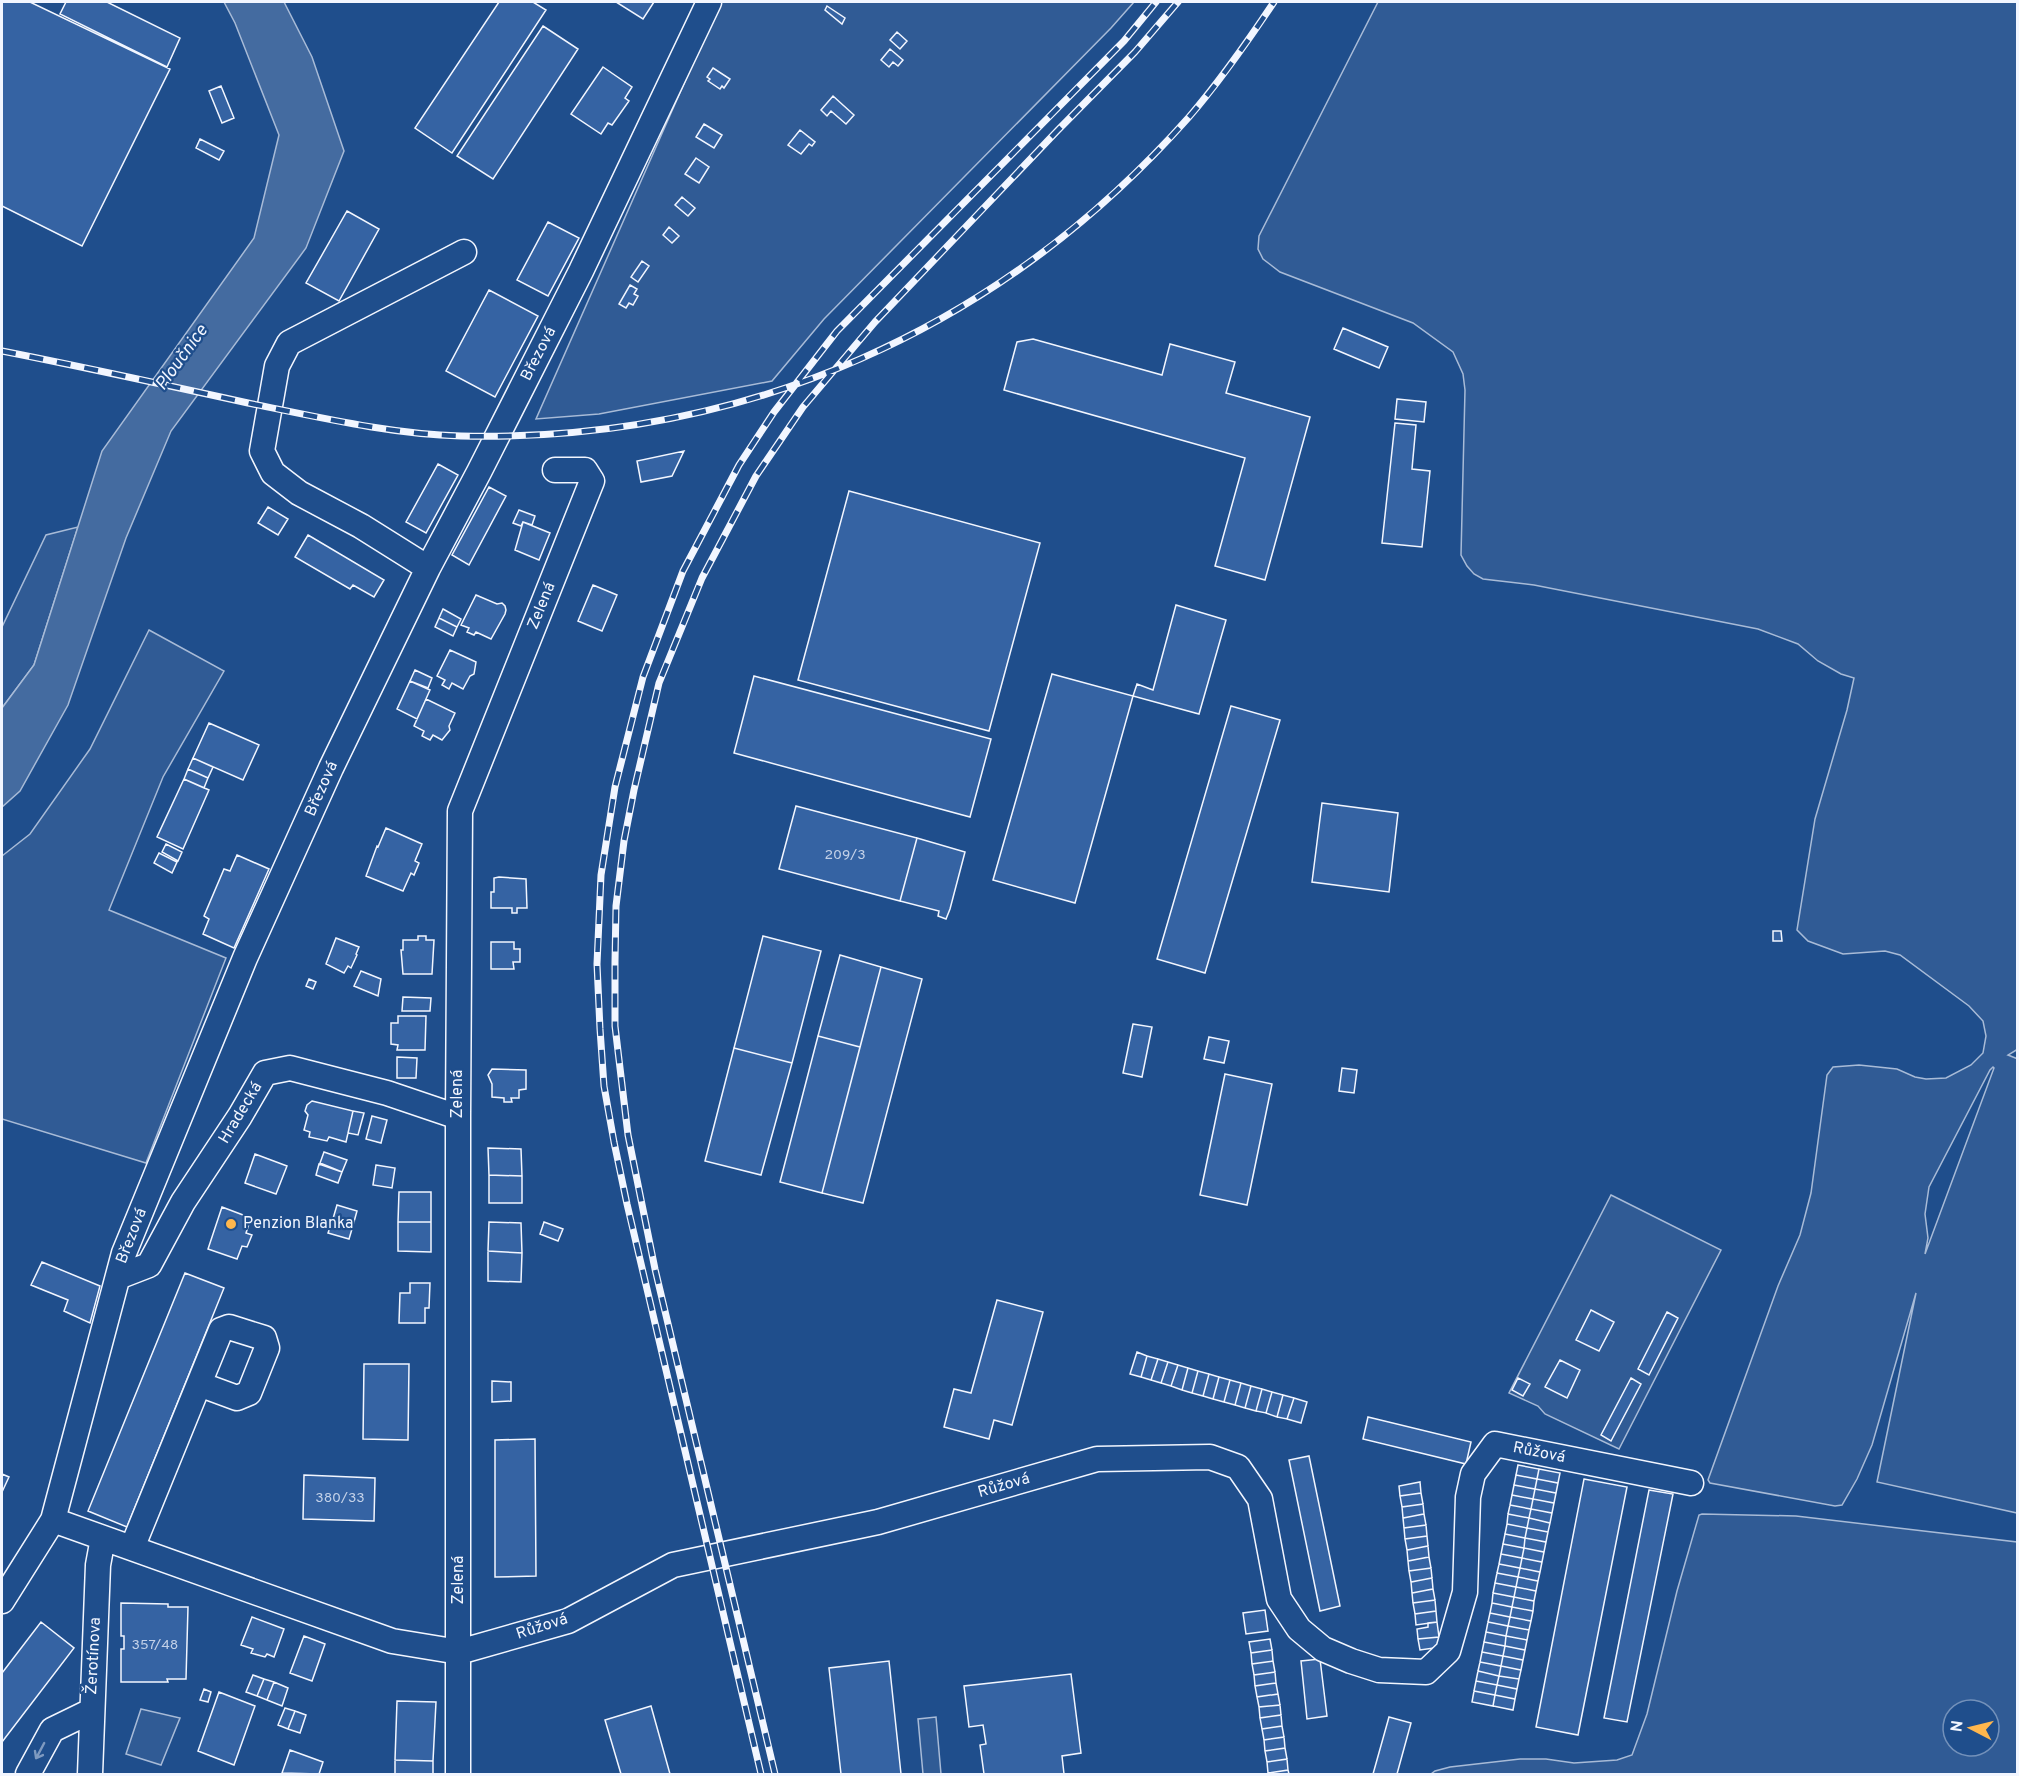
<svg xmlns="http://www.w3.org/2000/svg" width="2019" height="1776" viewBox="0 0 2019 1776" font-family="Overpass,sans-serif">
<style>
.built{fill:#305b95;stroke:#a8bbd7;stroke-width:1.5;fill-rule:evenodd}
.water{fill:#446ba0;stroke:#a8bbd7;stroke-width:1.5}
.building{fill:#3563a3;stroke:#f2f6ff;stroke-width:1.5}
.lines{fill:none;stroke-linecap:round;stroke-linejoin:round}
.minor-casing{stroke:#f2f6ff;stroke-width:27}
.minor{stroke:#1f4e8c;stroke-width:24}
.rail-casing{stroke:#f2f6ff;stroke-width:7}
.rail{stroke:#1f4e8c;stroke-width:4.5;stroke-dasharray:14;stroke-linecap:butt}
.oneway{stroke:#7e9ac0}
.poi-dot{fill:#ffb74d;stroke:#1f4e8c;stroke-width:2}
.labels{text-anchor:middle;dominant-baseline:central;stroke-width:4.5;stroke-linejoin:round;paint-order:stroke}
.number-label{font-size:14px;fill:#c3d1e8}
.street-label{font-size:16px;fill:#f2f6ff;stroke:#1f4e8c}
.poi-label{font-size:16px;fill:#f2f6ff;stroke:#1f4e8c;text-anchor:start}
.water-label{font-size:18px;font-style:italic;fill:#f2f6ff;stroke:#1f4e8c}
</style>
<rect width="100%" height="100%" fill="#1f4e8c"/>
<path class="built" d="M720 2H1134L1111 28 824 319 772 381 599 414 536 419Z
M1378 2H2017L2018 1049 2008 1055 2018 1059 2017 1513 1877 1482 1916 1293 1872 1445 1857 1479 1842 1505 1835 1506 1710 1483 1708 1480 1778 1286 1800 1235 1811 1193 1827 1075 1833 1067 1859 1065 1897 1069 1915 1077 1926 1079 1946 1078 1971 1065 1983 1053 1986 1036 1983 1021 1969 1006 1900 955 1885 951 1843 954 1808 941 1797 930 1815 819 1847 710 1854 678 1841 674 1818 661 1798 644 1758 629 1534 585 1483 579 1474 574 1467 566 1461 555 1465 390 1463 374 1453 352 1413 323 1280 272 1263 259 1258 249 1259 236ZM1993 1067 1994 1068 1925 1254 1928 1238 1925 1214 1929 1187 1990 1070Z
M78 527 34 665 2 708V627L46 535Z
M149 630 224 671 163 777 109 910 226 958 146 1163 2 1119V856L30 834 90 749Z
M1611 1195 1721 1250 1619 1449 1545 1414 1538 1406 1509 1393Z
M1702 1514 1796 1516 2017 1542V1774H1431L1435 1771 1450 1767 1520 1759H1546L1574 1763 1617 1760 1632 1755 1647 1714 1677 1591 1699 1515ZM1953 1710H1989V1746H1953Z
M141 1709 180 1718 161 1765 126 1754Z
M936 1717 941 1774H923L918 1719Z"/>
<path class="water" d="M224 2H284L312 57 344 151 306 248 171 431 126 538 68 705 20 791 2 807V708L34 665 102 451 254 238 279 135 235 23Z"/>
<path class="building" d="M2 2H30L170 69 82 246 2 206Z
M66 2H107L180 38 167 67 60 14Z
M499 2H533L546 10 452 153 415 128Z
M616 2H654L643 19Z
M827 6 845 18 842 24 825 10Z
M543 26 578 49 493 179 457 156Z
M897 32 907 41 900 49 890 40Z
M890 49 903 60 898 66 893 62 889 67 881 60Z
M603 67 632 87 625 98 629 101 612 125 608 123 601 134 571 114Z
M713 68 730 79 724 88 722 86 720 89 708 81 710 79 707 77Z
M221 86 234 118 222 123 209 91Z
M833 96 854 115 846 124 831 111 827 116 821 110Z
M704 124 722 135 714 148 696 137Z
M800 130 815 142 812 146 809 144 801 154 788 145Z
M200 139 224 151 219 160 196 148Z
M696 158 709 167 699 183 685 174Z
M682 197 695 208 688 216 675 205Z
M347 211 379 229 339 301 306 283Z
M548 222 579 238 548 296 517 280Z
M669 227 679 236 672 243 663 235Z
M642 261 649 266 638 282 631 277Z
M630 285 637 289 634 294 638 296 633 305 629 303 626 308 619 304Z
M489 290 538 316 495 397 446 371Z
M1343 328 1388 347 1379 368 1334 349Z
M1033 339 1162 375 1170 344 1235 362 1226 393 1310 417 1265 580 1215 566 1245 458 1004 390 1017 342Z
M1397 399 1426 402 1424 422 1395 419Z
M1395 423 1416 425 1412 469 1430 471 1422 547 1382 543Z
M684 451 672 476 641 482 637 461Z
M438 464 458 475 426 533 406 522Z
M489 487 506 496 469 565 452 555Z
M849 491 1040 543 989 731 798 680Z
M268 507 288 519 278 535 258 523Z
M519 510 535 516 532 525 523 522 521 526 513 523Z
M523 522 550 533 539 560 515 550Z
M308 535 384 580 374 597 353 585 350 589 295 557Z
M593 585 617 595 602 631 578 621Z
M476 595 497 604 502 603 505 606 506 610 505 614 491 639 476 632 474 635 467 632 469 628 461 625Z
M1176 605 1226 620 1199 714 1133 696 1137 684 1153 690Z
M443 609 461 619 457 627 439 618Z
M439 618 457 627 453 636 435 627Z
M450 650 476 662 474 674 470 676 463 689 452 683 449 689 442 685 445 680 437 676Z
M415 670 432 678 428 688 410 681Z
M1052 674 1133 696 1075 903 993 880Z
M754 676 991 739 970 817 734 753Z
M410 681 430 690 417 719 397 709Z
M426 699 455 713 449 726 450 730 442 740 433 735 430 740 422 736 424 731 414 726Z
M1231 706 1280 720 1205 973 1157 959Z
M209 723 259 745 243 780 193 758Z
M193 758 213 767 208 778 188 769Z
M188 769 208 778 204 788 184 779Z
M184 779 209 790 183 849 157 837Z
M1322 803 1398 813 1389 892 1312 882Z
M796 806 917 838 900 901 779 869Z
M386 828 422 844 415 861 419 863 414 875 411 873 403 891 366 876 377 846 378 847Z
M917 838 965 852 950 909 946 919 938 916 939 911 900 901Z
M166 844 182 852 178 861 162 852Z
M159 853 177 862 172 873 154 863Z
M237 855 269 869 234 948 203 934 209 919 204 916 224 869 230 871Z
M499 877 526 879 527 908H517V913H512V908H491V892H494V878Z
M1773 931H1781L1782 941H1773Z
M418 936H426V940H434L432 974H403L401 950H403V940H418Z
M763 936 821 951 792 1063 734 1048Z
M336 938 359 947 356 954 357 955 351 968 348 966 344 973 326 964Z
M491 942H514V949H520V962H513L514 969H491Z
M840 955 881 967 860 1047 818 1036Z
M881 967 922 979 863 1203 822 1193Z
M361 971 381 979 378 996 354 986Z
M309 979 316 982 313 989 306 986Z
M403 997 431 998 430 1011H402Z
M398 1016H426L425 1050H397L398 1045 391 1044V1023H398Z
M1133 1024 1152 1027 1142 1077 1123 1073Z
M818 1036 860 1047 822 1193 780 1182Z
M1209 1037 1229 1041 1224 1063 1204 1059Z
M734 1048 792 1063 761 1175 705 1161Z
M397 1057 417 1058 416 1078H397Z
M1342 1068 1357 1070 1354 1093 1339 1091Z
M492 1069 526 1070V1089L519 1090V1098H511L512 1102H504V1098L492 1097V1084L488 1075Z
M1225 1074 1272 1084 1247 1205 1200 1195Z
M312 1101 353 1111 346 1142 329 1137 327 1141 309 1137 310 1132 304 1130 308 1115 305 1111 307 1105Z
M353 1111 364 1113 358 1135 348 1133Z
M372 1116 387 1120 381 1143 366 1139Z
M488 1148 521 1149 522 1176 489 1175Z
M324 1152 347 1160 342 1172 320 1163Z
M255 1154 287 1166 276 1194 245 1183Z
M319 1164 342 1172 338 1183 316 1175Z
M376 1165 395 1168 392 1188 373 1185Z
M489 1175 522 1176V1203H489Z
M399 1192H431V1222H398Z
M337 1205 357 1211 352 1229 332 1222Z
M222 1207 251 1218 246 1233 252 1235 247 1247 242 1246 237 1259 208 1249Z
M332 1222 352 1229 349 1239 328 1233Z
M398 1222H431V1252L398 1251Z
M489 1222 521 1223 522 1253 488 1251Z
M544 1222 563 1229 558 1241 540 1234Z
M488 1251 522 1253 521 1282 488 1281Z
M42 1262 100 1286 90 1323 64 1311 68 1300 31 1285Z
M185 1273 224 1288 127 1527 88 1511Z
M410 1283H430L429 1308H425V1323H399L400 1293H410Z
M997 1300 1043 1312 1012 1425 994 1420 989 1439 944 1427 954 1389 971 1393Z
M1591 1310 1614 1322 1599 1351 1576 1340Z
M1667 1312 1678 1318 1649 1375 1638 1369Z
M1137 1352 1147 1356 1141 1377 1130 1374Z
M1147 1356 1158 1359 1151 1380 1141 1377Z
M1158 1359 1168 1362 1161 1383 1151 1380Z
M1560 1360 1580 1370 1567 1398 1545 1387Z
M1168 1362 1178 1365 1171 1386 1161 1383Z
M364 1364H409L408 1440 363 1439Z
M1178 1365 1188 1368 1182 1390 1171 1386Z
M1188 1368 1198 1371 1192 1393 1182 1390Z
M1198 1371 1209 1374 1203 1396 1192 1393Z
M1209 1374 1219 1377 1213 1399 1203 1396Z
M1219 1377 1230 1380 1224 1402 1213 1399Z
M1518 1378 1530 1384 1523 1396 1512 1390Z
M1631 1378 1641 1384 1611 1441 1601 1435Z
M1230 1380 1241 1383 1235 1405 1224 1402Z
M492 1381 511 1382V1401L492 1402Z
M1241 1383 1251 1386 1245 1408 1235 1405Z
M1251 1386 1262 1389 1256 1411 1245 1408Z
M1262 1389 1272 1392 1266 1413 1256 1411Z
M1272 1392 1283 1395 1277 1417 1266 1413Z
M1283 1395 1294 1398 1287 1419 1277 1417Z
M1294 1398 1307 1402 1301 1423 1287 1419Z
M1368 1417 1471 1442 1466 1464 1363 1439Z
M535 1439 536 1576 495 1577V1440Z
M1309 1456 1340 1606 1320 1611 1289 1460Z
M1518 1465 1539 1469 1537 1479 1516 1475Z
M1539 1469 1560 1473 1558 1483 1537 1479Z
M2 1474 9 1477 2 1492Z
M304 1475 375 1478 374 1521 303 1519Z
M1516 1475 1537 1479 1535 1489 1514 1485Z
M1537 1479 1558 1483 1556 1493 1535 1489Z
M1584 1479 1627 1487 1578 1735 1536 1727Z
M1420 1482 1421 1493 1400 1496 1399 1486Z
M1514 1485 1535 1489 1533 1499 1512 1495Z
M1535 1489 1556 1493 1554 1503 1533 1499Z
M1649 1490 1673 1494 1627 1722 1604 1718Z
M1421 1493 1423 1504 1402 1507 1400 1496Z
M1512 1495 1533 1499 1531 1509 1510 1505Z
M1533 1499 1554 1503 1552 1513 1531 1509Z
M1423 1504 1424 1514 1403 1518 1402 1507Z
M1510 1505 1531 1509 1529 1518 1508 1514Z
M1531 1509 1552 1513 1550 1523 1529 1518Z
M1424 1514 1426 1525 1404 1528 1403 1518Z
M1508 1514 1529 1518 1527 1528 1507 1524Z
M1529 1518 1550 1523 1548 1532 1527 1528Z
M1507 1524 1527 1528 1525 1538 1505 1534Z
M1426 1525 1427 1536 1405 1539 1404 1528Z
M1527 1528 1548 1532 1546 1542 1525 1538Z
M1505 1534 1525 1538 1524 1548 1503 1544Z
M1427 1536 1428 1546 1407 1550 1405 1539Z
M1525 1538 1546 1542 1544 1552 1524 1548Z
M1503 1544 1524 1548 1522 1558 1501 1554Z
M1428 1546 1429 1557 1408 1561 1407 1550Z
M1524 1548 1544 1552 1542 1562 1522 1558Z
M1501 1554 1522 1558 1520 1568 1499 1564Z
M1429 1557 1431 1568 1409 1571 1408 1561Z
M1522 1558 1542 1562 1540 1572 1520 1568Z
M1499 1564 1520 1568 1518 1577 1497 1573Z
M1431 1568 1432 1578 1411 1582 1409 1571Z
M1520 1568 1540 1572 1538 1581 1518 1577Z
M1497 1573 1518 1577 1516 1587 1495 1583Z
M1518 1577 1538 1581 1536 1591 1516 1587Z
M1432 1578 1433 1589 1412 1593 1411 1582Z
M1495 1583 1516 1587 1514 1597 1493 1593Z
M1516 1587 1536 1591 1534 1601 1514 1597Z
M1433 1589 1435 1600 1413 1603 1412 1593Z
M1493 1593 1514 1597 1512 1607 1492 1603Z
M1514 1597 1534 1601 1533 1611 1512 1607Z
M1435 1600 1436 1611 1415 1614 1413 1603Z
M121 1603 168 1604V1607H188L186 1679H167L168 1682H121V1649H124V1636H121Z
M1492 1603 1512 1607 1510 1617 1490 1613Z
M1512 1607 1533 1611 1531 1621 1510 1617Z
M1265 1610 1268 1631 1246 1634 1243 1613Z
M1436 1611 1437 1622 1416 1625 1415 1614Z
M1490 1613 1510 1617 1508 1626 1488 1622Z
M252 1617 284 1629 274 1657 267 1654 265 1657 251 1653 253 1649 241 1645Z
M1510 1617 1531 1621 1529 1630 1508 1626Z
M41 1622 74 1648 2 1742V1673Z
M1437 1622 1439 1637 1418 1639 1417 1629 1428 1627V1623Z
M1488 1622 1508 1626 1506 1636 1486 1632Z
M1508 1626 1529 1630 1527 1640 1506 1636Z
M1486 1632 1506 1636 1505 1646 1484 1642Z
M304 1636 325 1644 312 1681 290 1673Z
M1506 1636 1527 1640 1525 1650 1505 1646Z
M1439 1637 1441 1647 1420 1650 1418 1639Z
M1270 1639 1272 1650 1251 1653 1249 1642Z
M1484 1642 1505 1646 1503 1656 1482 1652Z
M1505 1646 1525 1650 1523 1660 1503 1656Z
M1272 1650 1273 1661 1252 1664 1251 1653Z
M1482 1652 1503 1656 1501 1666 1480 1662Z
M1503 1656 1523 1660 1521 1670 1501 1666Z
M1320 1659 1327 1716 1307 1719 1301 1661Z
M889 1661 901 1774H841L829 1668Z
M1273 1661 1275 1672 1254 1675 1252 1664Z
M1480 1662 1501 1666 1499 1676 1478 1671Z
M1501 1666 1521 1670 1519 1679 1499 1676Z
M1478 1671 1499 1676 1497 1685 1476 1681Z
M1275 1672 1276 1683 1255 1686 1254 1675Z
M1071 1674 1081 1753 1062 1756 1064 1774H984L980 1745 986 1744 983 1725 969 1727 964 1686Z
M253 1675 264 1679 257 1696 246 1692Z
M1499 1676 1519 1679 1517 1689 1497 1685Z
M264 1679 274 1682 267 1700 257 1696Z
M1476 1681 1497 1685 1495 1695 1474 1691Z
M274 1682 288 1688 282 1706 267 1700Z
M1276 1683 1278 1694 1257 1697 1255 1686Z
M1497 1685 1517 1689 1515 1699 1495 1695Z
M204 1689 211 1692 208 1702 200 1700Z
M1474 1691 1495 1695 1493 1706 1472 1702Z
M219 1692 255 1706 234 1765 198 1751Z
M1278 1694 1280 1705 1259 1707 1257 1697Z
M1495 1695 1515 1699 1513 1710 1493 1706Z
M397 1701 436 1702 433 1761 395 1760Z
M1280 1705 1281 1715 1260 1718 1259 1707Z
M651 1706 670 1774H621L605 1720Z
M285 1708 295 1711 288 1729 278 1725Z
M295 1711 306 1715 300 1733 288 1729Z
M1281 1715 1282 1726 1262 1729 1260 1718Z
M1389 1717 1411 1723 1397 1774H1373Z
M1282 1726 1284 1737 1264 1740 1262 1729Z
M1284 1737 1285 1748 1265 1751 1264 1740Z
M1285 1748 1287 1759 1267 1762 1265 1751Z
M290 1750 323 1762 319 1774 282 1773Z
M1287 1759 1288 1770 1268 1773 1267 1762Z
M395 1760 433 1761V1774H395Z
M1288 1770 1289 1774H1268V1773Z"/>
<g class="lines">
<g class="minor-casing">
<path id="minor" d="M428 568 361 526 299 493 273 473 262 451 277 366 289 343 464 252
M118 1277 149 1265 183 1202 240 1116 265 1073 290 1068 387 1093 458 1117
M53 1520 392 1641 459 1652 568 1621 673 1565 878 1522 1097 1459 1210 1457 1238 1467 1260 1499 1279 1599 1299 1629 1323 1649 1351 1661 1379 1670 1426 1672 1448 1651 1465 1592 1468 1497 1473 1474 1495 1444 1691 1483
M132 1548 221 1330 229 1327 264 1338 267 1348 249 1393 237 1398 199 1384
M2 1601 53 1520 124 1253 245 958 331 768 428 568 479 472 581 271 709 2
M28 1774 52 1730 91 1711
M90 1774 98 1565 103 1538
M458 1774V1117L460 811 592 481 585 470H555"/>
</g>
<use href="#minor" class="minor"/>
<g class="rail-casing">
<path id="rail" d="M2 351C84 367 166 385 248 403 318 417 390 434 461 436 745 443 1001 329 1189 117 1220 81 1248 41 1274 2
M761 1774 627 1204 614 1142 604 1086 600 1029 597 964 601 875 615 787 643 677 683 571 739 465 774 412 837 331 1124 41 1156 2
M775 1774 655 1269 628 1135 615 1026V962L616 906 624 841 634 790 659 683 702 578 756 476 803 407 875 322 1058 130 1135 52 1178 2"/>
</g>
<use href="#rail" class="rail"/>
</g>
<defs><path id="oneway-shaft" d="M-6 0H5M1.5-3L5.5 0L1.5 3" fill="none" stroke-width="1.6" stroke-linecap="round" stroke-linejoin="round" transform="scale(1.5)"/></defs>
<use class="oneway" href="#oneway-shaft" transform="translate(40 1751) rotate(118)"/>
<circle class="poi-dot" cx="231" cy="1224" r="6"/>
<g class="labels">
<g class="number-label">
<text x="845" y="855">209/3</text>
<text x="340" y="1498">380/33</text>
<text x="155" y="1645">357/48</text>
</g>
<g class="street-label">
<text transform="translate(539 354) rotate(-63)">Březová</text>
<text transform="translate(542 606) rotate(-68)">Zelená</text>
<text transform="translate(322 789) rotate(-66)">Březová</text>
<text transform="translate(458 1094) rotate(-90)">Zelená</text>
<text transform="translate(241 1113) rotate(-59)">Hradecká</text>
<text transform="translate(132 1236) rotate(-69)">Březová</text>
<text transform="translate(1539 1453) rotate(11)">Růžová</text>
<text transform="translate(1004 1486) rotate(-16)">Růžová</text>
<text transform="translate(459 1580) rotate(-90)">Zelená</text>
<text transform="translate(542 1627) rotate(-18)">Růžová</text>
<text transform="translate(94 1656) rotate(-87)">Žerotínova</text>
</g>
<g class="poi-label">
<text x="243" y="1224">Penzion Blanka</text>
</g>
<g class="water-label">
<text transform="translate(182 358) rotate(-54)">Ploučnice</text>
</g>
</g>
<rect width="2019" height="1776" fill="none" stroke="#f2f6ff" stroke-width="6"/>
<g transform="translate(1971 1728) rotate(277)"><circle r="28" fill="#1f4e8c" stroke="#7391ba" stroke-width="1.5"/>
<path d="M0-4.5L10 22L0 15L-10 22Z" fill="#ffb74d"/>
<text y="-9" font-size="16" font-weight="bold" text-anchor="middle" fill="#f2f6ff">N</text>
</g>
</svg>
